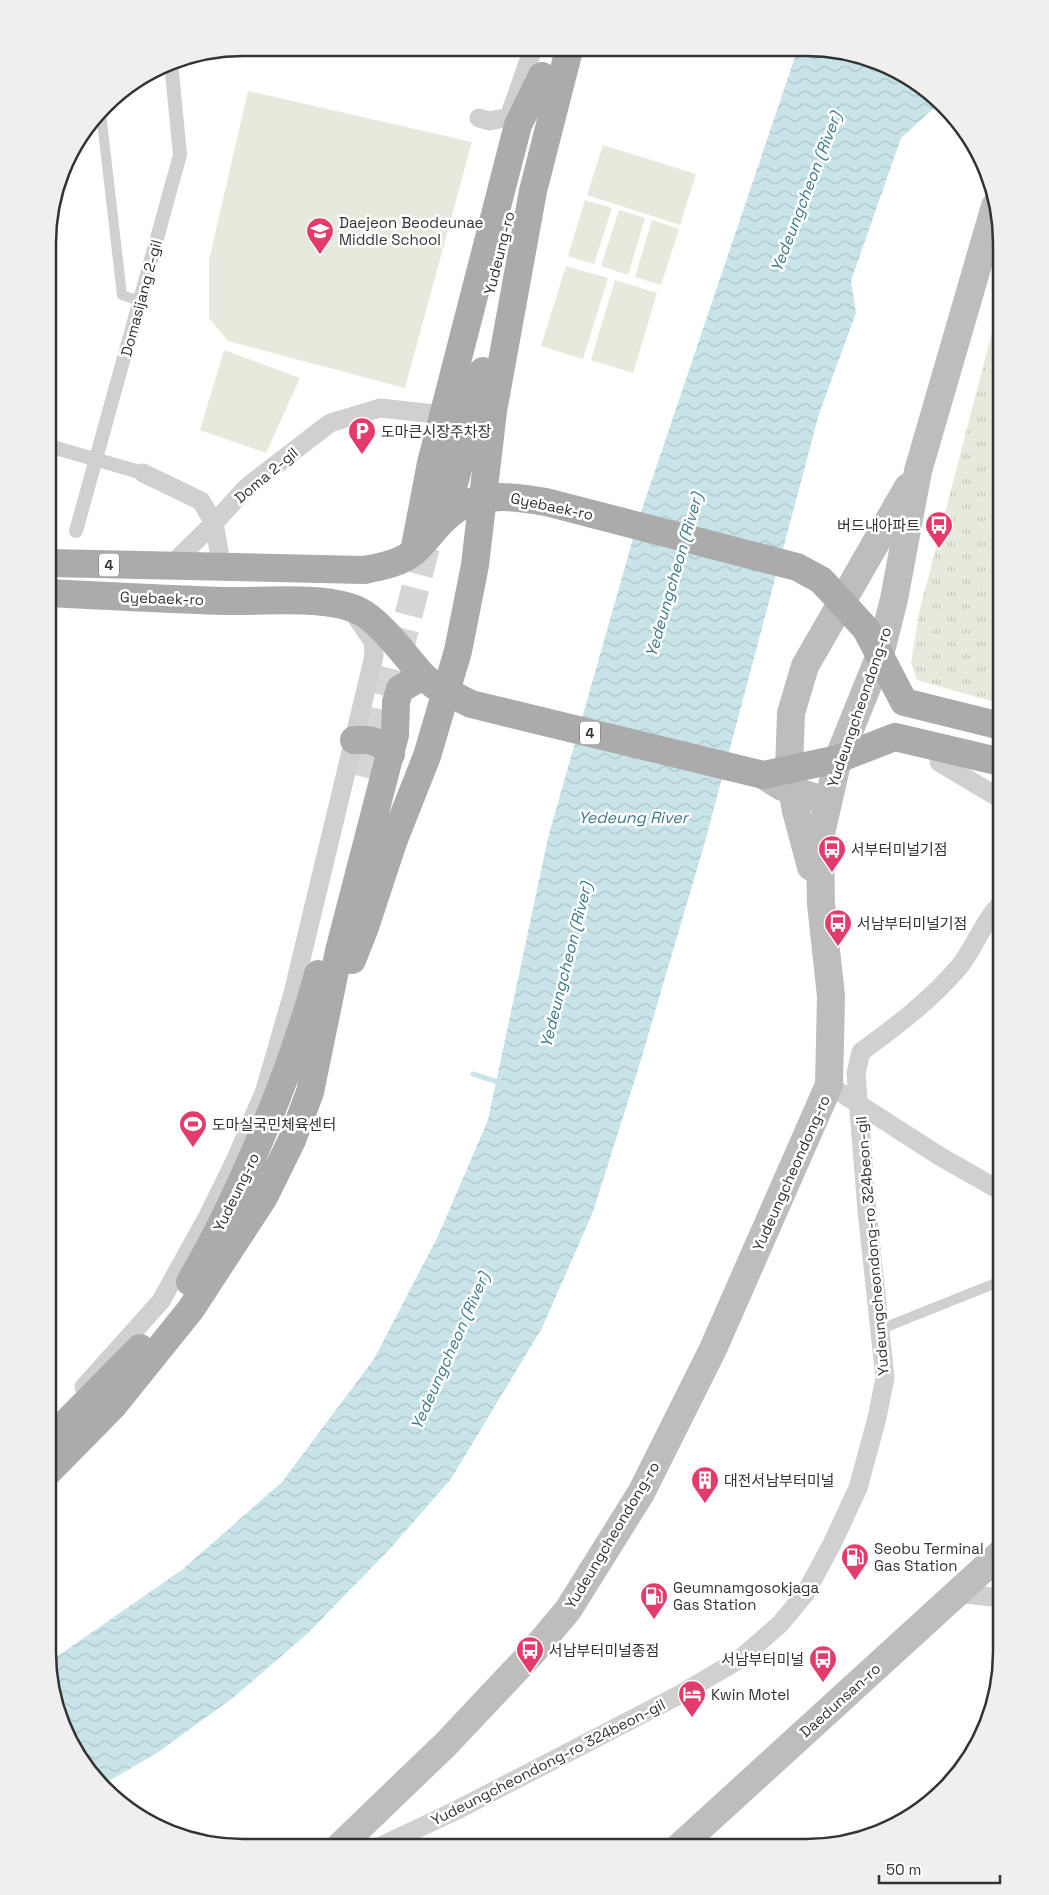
<svg xmlns="http://www.w3.org/2000/svg" width="1049" height="1895" viewBox="0 0 1049 1895" font-family="'Space Grotesk','Noto Sans KR',sans-serif">
<style>
.grass{fill:url(#grass-tufts)}
.pitch{fill:#e5eadc}
.water{fill:url(#water-waves)}
.lines{fill:none;stroke-linecap:round;stroke-linejoin:round}
.stream{stroke:#c9e4e9;stroke-width:5}
.primary-tunnel{stroke:#d6d6d6;stroke-width:28;stroke-dasharray:28 14;stroke-linecap:butt}
.service{stroke:#d0d0d0;stroke-width:10}
.pedestrian{stroke:#d0d0d0;stroke-width:14}
.minor{stroke:#d0d0d0;stroke-width:19}
.secondary{stroke:#bdbdbd;stroke-width:28}
.primary{stroke:#ababab;stroke-width:28}
.secondary-bridge{stroke:#bdbdbd;stroke-width:28}
.primary-bridge{stroke:#ababab;stroke-width:28}
.labels{text-anchor:middle;dominant-baseline:central;stroke-width:5;stroke-linejoin:round;paint-order:stroke}
.shield{fill:#fff;stroke:#707070;stroke-width:1}
.shield-label{font-size:14px;font-weight:bold;fill:#333}
.poi-label{font-size:15px;fill:#333;stroke:#fff;text-anchor:start}
.street-label{font-size:15px;fill:#333;stroke:#fff}
.water-label{font-size:16px;font-style:italic;fill:#3b7a88;stroke:#fff}
.rim{fill:none;stroke:#333;stroke-width:2.5}
</style>
<defs>
<pattern id="grass-tufts" width="24" height="20" patternUnits="userSpaceOnUse" patternTransform="scale(1.25)"><rect width="24" height="20" fill="#e5eadc"/><path d="M3 7l-1-3M5 7V3M7 7l1-3M15 17l-1-3M17 17v-4M19 17l1-3" fill="none" stroke="#c5c9bd"/></pattern>
<pattern id="water-waves" width="16" height="10" patternUnits="userSpaceOnUse" patternTransform="scale(1.25)"><rect width="16" height="10" fill="#c9e4e9"/><path d="M0 5q4-4 8 0t8 0" fill="none" stroke="#adc4c8"/></pattern>
</defs>
<rect width="100%" height="100%" fill="#fff"/>
<path class="grass" d="M1001 297V704L917 680 911 663 919 613Z"/>
<path class="pitch" d="M248 91 472 142 405 388 228 341 209 318V260Z
M603 145 696 174 680 225 587 195Z
M585 200 612 208 594 264 568 256Z
M619 210 645 218 628 275 601 266Z
M652 220 679 229 661 285 635 277Z
M566 266 608 278 583 359 541 346Z
M615 280 657 293 633 373 591 360Z
M224 350 300 378 266 453 200 430Z"/>
<path class="water" d="M797 51H843L892 68 938 100 933 109 901 138 851 281 856 313 819 414 705 842 640 1063 593 1212 542 1328 451 1479 389 1550 307 1634 234 1697 157 1753 102 1785 81 1761 58 1715 49 1662 183 1569 282 1482 374 1359 438 1236 488 1120 548 838 638 521Z"/>
<g class="lines">
<path class="stream" d="M473 1074 501 1083"/>
<path class="primary-tunnel" d="M367 778 431 527"/>
<path class="service" d="M101 113 122 295 140 301
M881 1329 1001 1281"/>
<path class="pedestrian" d="M49 446 143 473
M76 531 180 155 171 62"/>
<path class="minor" d="M479 118 489 121 509 117 533 49
M143 473 201 501 214 523 222 568
M169 567 214 523 247 487 330 423 380 408 444 415
M939 762 1001 799
M829 1085 941 1157 1001 1191
M84 1387 161 1301 209 1214 235 1161 265 1090 293 993 374 656 373 641 357 618
M957 1593 1001 1598
M381 1846 457 1810 679 1695 740 1659 780 1624 805 1594 832 1544 858 1488 877 1418 885 1378 867 1211 856 1073 861 1052C895 1027 931 1000 959 967 975 947 983 921 1001 904"/>
<path class="secondary" d="M811 867 796 811 789 771 791 713 805 666 908 487
M340 1846 446 1744 531 1654 568 1610 641 1493 713 1349 829 1085 831 996 821 904 820 838 838 759 880 655 894 599 918 471 995 206
M679 1847 1001 1553"/>
<path class="primary" d="M446 515 483 371
M414 552 431 463 518 125 542 76
M49 563 364 570C380 567 402 563 415 551 434 533 438 520 463 505
M866 629 904 702 1001 726
M354 740C371 739 380 741 391 754
M838 759 895 737 1001 762
M352 960 365 927 393 842 427 756 458 651 475 565 493 411 533 191 569 50
M190 1282C230 1214 261 1141 288 1068 299 1037 310 1006 318 974
M48 1441 140 1348
M48 1472 113 1406 191 1309 264 1197 292 1140 310 1092 339 951 395 735 396 702 400 689 423 676C407 658 382 624 363 613 331 594 261 602 224 601 165 599 107 596 49 593"/>
<path class="secondary-bridge" d="M763 775 782 787 827 801"/>
<path class="primary-bridge" d="M463 505C491 493 516 497 546 502L797 567 821 580 866 629
M423 676 435 686 471 704 763 775 838 759"/>
</g>
<defs>
<g id="school-pin" transform="scale(1.4375)"><path d="M0 17L-7.5 6A9.5 9.5 0 1 1 7.5 6Z" fill="#e33c6c" stroke="#fff"/><path d="M0-5L7-2L0 1L-7-2ZM-4 1L0 2.5L4 1V4Q0 6-4 4Z" fill="#fff"/></g>
<g id="parking-pin" transform="scale(1.4375)"><path d="M0 17L-7.5 6A9.5 9.5 0 1 1 7.5 6Z" fill="#e33c6c" stroke="#fff"/><path d="M-3.5-5.5H1a3.5 3.5 0 0 1 0 7H-1V5.5H-3.5ZM-1-3.4V-.6H.8a1.4 1.4 0 0 0 0-2.8Z" fill="#fff"/></g>
<g id="bus-pin" transform="scale(1.4375)"><path d="M0 17L-7.5 6A9.5 9.5 0 1 1 7.5 6Z" fill="#e33c6c" stroke="#fff"/><path d="M-5-6H5V4H4V6H2V4H-2V6H-4V4H-5ZM-3.5-4V0h7V-4ZM-3.5 1.2v1.5H-2V1.2ZM2 1.2v1.5H3.5V1.2Z" fill="#fff"/></g>
<g id="stadium-pin" transform="scale(1.4375)"><path d="M0 17L-7.5 6A9.5 9.5 0 1 1 7.5 6Z" fill="#e33c6c" stroke="#fff"/><path d="M0-5a6.5 5 0 1 0 0 10a6.5 5 0 1 0 0-10ZM-3.5-1.8h7v3.6h-7Z" fill="#fff"/></g>
<g id="building-pin" transform="scale(1.4375)"><path d="M0 17L-7.5 6A9.5 9.5 0 1 1 7.5 6Z" fill="#e33c6c" stroke="#fff"/><path d="M-4-6H4V6H1V3H-1V6H-4ZM-2.5-4.3h1.7v1.8h-1.7ZM.8-4.3h1.7v1.8H.8ZM-2.5-1h1.7V.8h-1.7ZM.8-1h1.7V.8H.8Z" fill="#fff"/></g>
<g id="fuel-pin" transform="scale(1.4375)"><path d="M0 17L-7.5 6A9.5 9.5 0 1 1 7.5 6Z" fill="#e33c6c" stroke="#fff"/><path d="M-5.5-6h7V0h2V4h1.3V-2.5L3-4.5l.8-.8L6-3V5H2.5V1h-1V6h-7ZM-4.2-4.7v3.2H.2V-4.7Z" fill="#fff"/></g>
<g id="hotel-pin" transform="scale(1.4375)"><path d="M0 17L-7.5 6A9.5 9.5 0 1 1 7.5 6Z" fill="#e33c6c" stroke="#fff"/><path d="M-6-4.5h1.5V1H6V5H4.5V3h-9V5H-6ZM-4 0a1.8 1.8 0 1 1 3.6 0ZM.5 0V-2.5h3Q6-2.5 6 0Z" fill="#fff"/></g>
</defs>
<g fill-rule="evenodd">
<use href="#school-pin" x="320" y="231"/>
<use href="#parking-pin" x="362" y="431"/>
<use href="#bus-pin" x="939" y="525"/>
<use href="#bus-pin" x="832" y="849"/>
<use href="#bus-pin" x="838" y="923"/>
<use href="#stadium-pin" x="193" y="1124"/>
<use href="#building-pin" x="705" y="1480"/>
<use href="#fuel-pin" x="855" y="1557"/>
<use href="#fuel-pin" x="654" y="1596"/>
<use href="#bus-pin" x="530" y="1650"/>
<use href="#bus-pin" x="823" y="1659"/>
<use href="#hotel-pin" x="692" y="1694"/>
</g>
<g class="labels">
<g class="shield">
<rect x="99" y="553.5" width="20" height="23" rx="4"/>
<rect x="580" y="721.5" width="20" height="23" rx="4"/>
</g>
<g class="shield-label">
<text x="109" y="565">4</text>
<text x="590" y="733">4</text>
</g>
<g class="poi-label">
<text x="339" y="222">Daejeon Beodeunae<tspan x="339" dy="17">Middle School</tspan></text>
<text x="381" y="431">도마큰시장주차장</text>
<text x="920" y="525" text-anchor="end">버드내아파트</text>
<text x="851" y="849">서부터미널기점</text>
<text x="857" y="923">서남부터미널기점</text>
<text x="212" y="1124">도마실국민체육센터</text>
<text x="724" y="1480">대전서남부터미널</text>
<text x="874" y="1548">Seobu Terminal<tspan x="874" dy="17">Gas Station</tspan></text>
<text x="673" y="1587">Geumnamgosokjaga<tspan x="673" dy="17">Gas Station</tspan></text>
<text x="549" y="1650">서남부터미널종점</text>
<text x="804" y="1659" text-anchor="end">서남부터미널</text>
<text x="711" y="1694">Kwin Motel</text>
</g>
<g class="street-label">
<text transform="translate(499 253) rotate(-76)">Yudeung-ro</text>
<text transform="translate(141 298) rotate(-75)">Domasijang 2-gil</text>
<text transform="translate(266 475) rotate(-40)">Doma 2-gil</text>
<text transform="translate(552 506) rotate(12)">Gyebaek-ro</text>
<text transform="translate(162 598) rotate(2)">Gyebaek-ro</text>
<text transform="translate(859 707) rotate(-71)">Yudeungcheondong-ro</text>
<text transform="translate(791 1173) rotate(-66)">Yudeungcheondong-ro</text>
<text transform="translate(236 1192) rotate(-64)">Yudeung-ro</text>
<text transform="translate(872 1246) rotate(-95)">Yudeungcheondong-ro 324beon-gil</text>
<text transform="translate(612 1535) rotate(-59)">Yudeungcheondong-ro</text>
<text transform="translate(840 1700) rotate(-42)">Daedunsan-ro</text>
<text transform="translate(548 1762) rotate(-27)">Yudeungcheondong-ro 324beon-gil</text>
</g>
<g class="water-label">
<text transform="translate(806 192) rotate(-69)">Yedeungcheon (River)</text>
<text transform="translate(674 575) rotate(-74)">Yedeungcheon (River)</text>
<text x="633" y="817">Yedeung River</text>
<text transform="translate(566 965) rotate(-76)">Yedeungcheon (River)</text>
<text transform="translate(450 1351) rotate(-66)">Yedeungcheon (River)</text>
</g>
</g>
<path d="M0 0H1049V1895H0ZM243 56H806A187 187 0 0 1 993 243V1652A187 187 0 0 1 806 1839H243A187 187 0 0 1 56 1652V243A187 187 0 0 1 243 56Z" fill="#efefef" fill-rule="evenodd"/>
<path class="rim" d="M243 56H806A187 187 0 0 1 993 243V1652A187 187 0 0 1 806 1839H243A187 187 0 0 1 56 1652V243A187 187 0 0 1 243 56Z"/>
<path d="M879 1875v8h121v-8" fill="none" stroke="#333333" stroke-width="2.5"/>
<text x="886" y="1875" font-size="15" fill="#333333" stroke="#ffffff" stroke-width="4" paint-order="stroke">50 m</text>
</svg>
